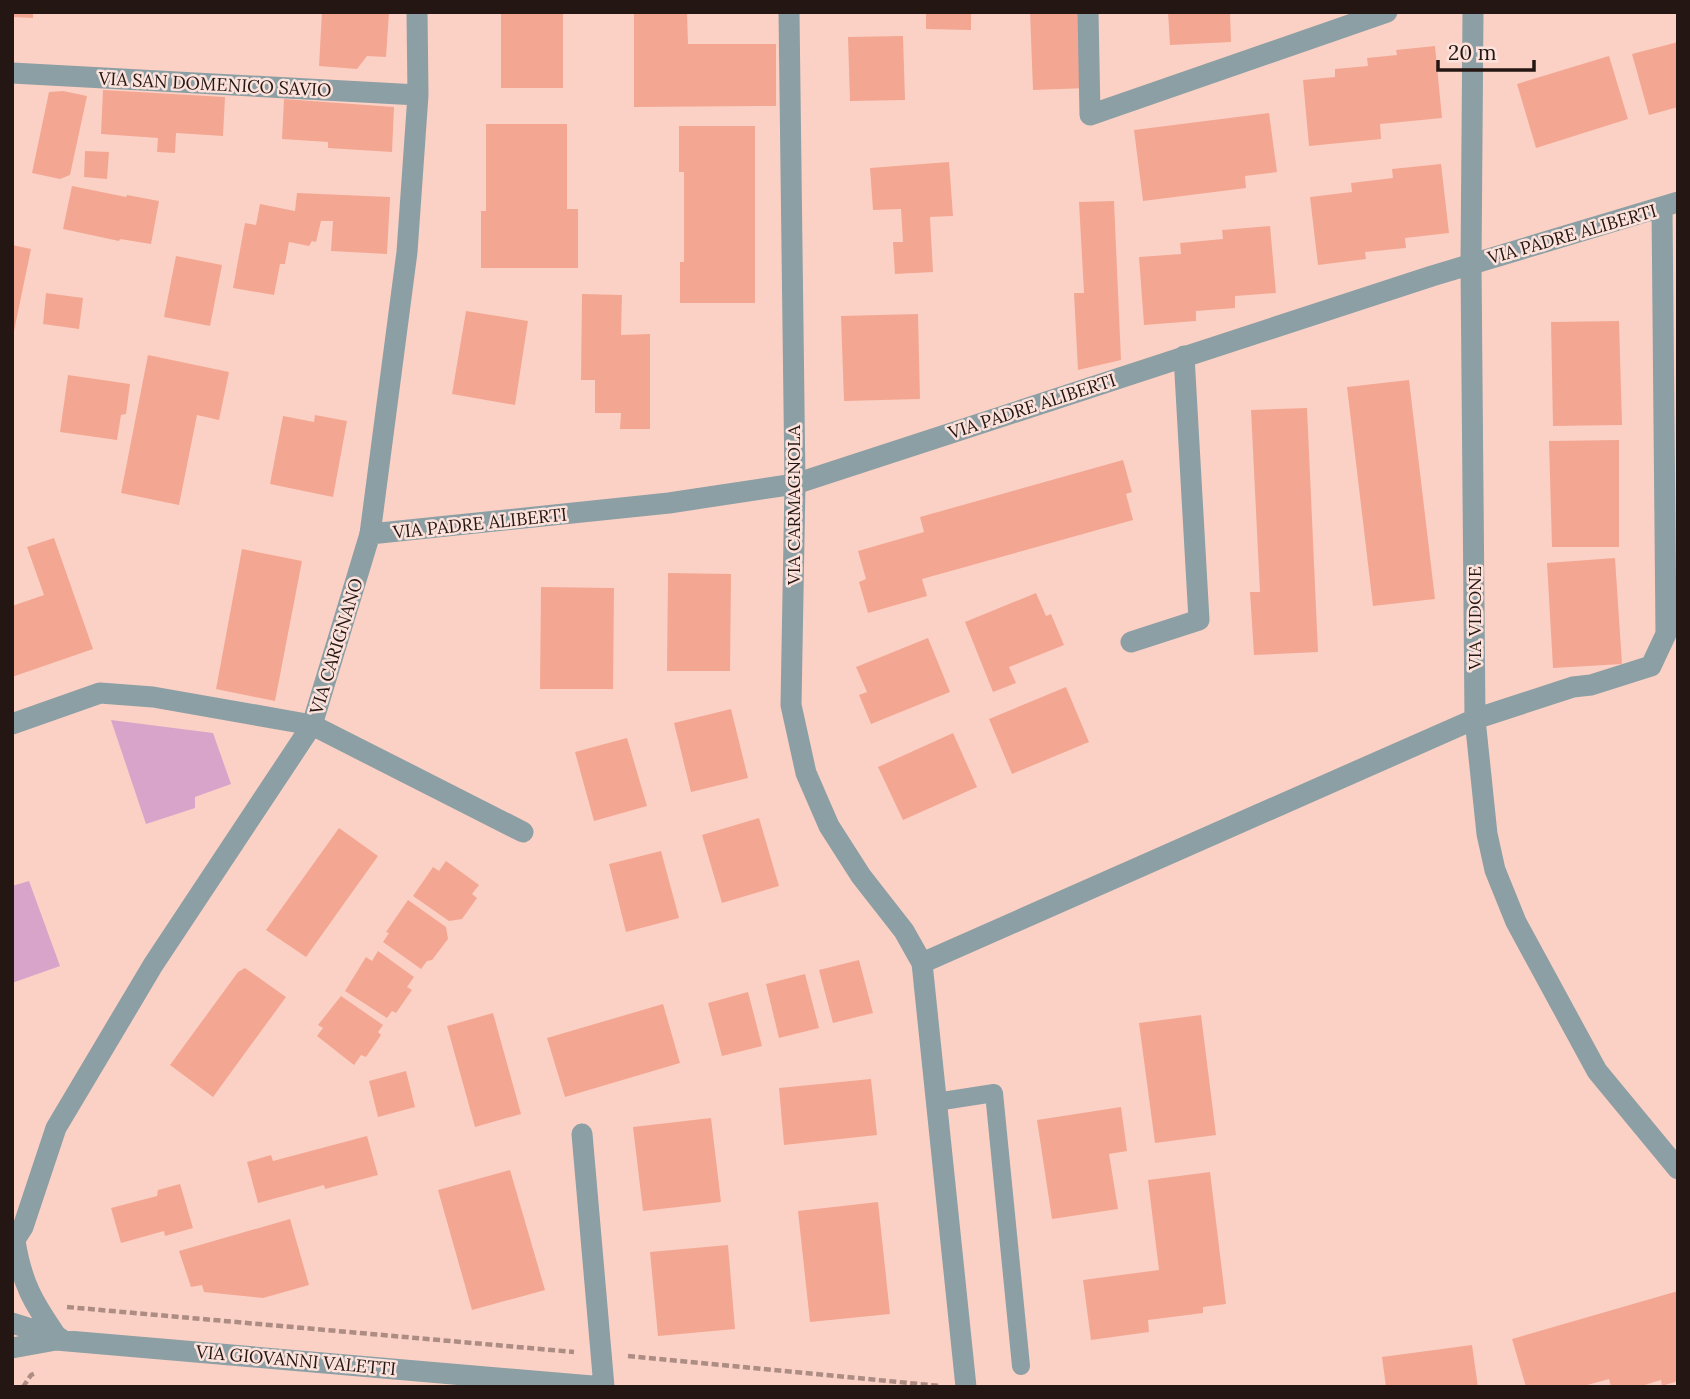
<svg xmlns="http://www.w3.org/2000/svg" width="1690" height="1399" viewBox="0 0 1690 1399" font-family="Lora,serif">
<style>
.green{fill:#d8a4ca}
.building{fill:#f3a792}
.lines{fill:none;stroke-linecap:round;stroke-linejoin:round}
.path{stroke:#ac8c83;stroke-width:4.5;stroke-dasharray:7 3.5;stroke-linecap:butt}
.service{stroke:#8c9fa4;stroke-width:18}
.minor{stroke:#8c9fa4;stroke-width:21}
.tertiary{stroke:#8c9fa4;stroke-width:21}
.labels{text-anchor:middle;dominant-baseline:central;stroke-width:5;stroke-linejoin:round;paint-order:stroke}
.street-label{font-size:18px;fill:#241612;stroke:#fce2db}
</style>
<rect width="100%" height="100%" fill="#fbd1c5"/>
<path class="green" d="M111 720 213 733 231 784 195 797V808L146 824Z
M29 881 60 966 12 983V886Z"/>
<path class="building" d="M12 12H33V18L12 17Z
M322 12H389L386 57 367 56 357 69 319 66Z
M501 12H563V88H501Z
M634 12H687L688 44H776V106L634 107Z
M926 12H971V30L926 29Z
M1030 12H1085L1088 88 1033 90Z
M1168 12H1230L1231 42 1170 45Z
M903 36 905 100 850 101 848 37Z
M1678 42V107L1649 115 1632 54Z
M1435 46 1442 118 1380 124 1381 139 1309 146 1303 80 1335 77V69L1368 66 1367 58 1397 55 1396 50Z
M1609 56 1628 119 1536 148 1517 84Z
M103 90 225 97 223 136 176 133 175 153 157 152 158 138 101 134Z
M63 91 87 96 70 175 60 179 32 173 49 92Z
M284 99 394 107 392 152 328 148V142L282 139Z
M1269 113 1277 172 1245 176 1246 188 1143 201 1134 130Z
M486 124H567V209H578V268H481V211H486Z
M679 126H755V303H680V262H684V172H679Z
M85 151 109 152 107 179 84 177Z
M949 162 953 216 930 217 933 272 895 274 893 242H903L901 209 873 210 870 168Z
M1441 164 1449 233 1405 238 1406 248 1365 252 1366 259 1318 265 1310 197 1352 192 1351 183 1393 178 1392 169Z
M72 186 126 197 127 195 159 201 151 244 120 239 119 241 63 229Z
M297 193 390 197 387 254 331 251 333 221H321L316 242 312 241 309 246 289 242 285 264H280L274 295 233 288 245 223 256 225 260 204 295 211Z
M1114 201 1121 360 1078 370 1074 293H1084L1079 202Z
M1270 226 1276 293 1235 296V308L1196 311V321L1144 325 1139 257 1181 254 1180 243 1223 239 1222 230Z
M12 245 31 249 13 336H12Z
M176 256 222 265 210 326 164 317Z
M46 293 83 298 79 329 43 324Z
M582 294 622 295 621 335 650 334V429H620L621 413H595V380H581Z
M466 311 528 321 515 405 452 394Z
M918 314 920 399 844 401 841 316Z
M1619 321 1622 425 1553 426 1551 322Z
M148 355 229 372 219 420 197 415 179 505 121 493Z
M68 375 130 384 126 414 121 415 117 440 60 432Z
M1409 380 1435 599 1373 606 1347 387Z
M1307 408 1318 652 1254 655 1250 592H1260L1251 410Z
M315 415 347 421 333 497 270 484 283 416 314 422Z
M1619 440V547H1552L1549 441Z
M1123 460 1132 492 1126 494 1133 520 922 579 927 596 868 613 859 582 866 579 858 551 924 532 920 517Z
M54 538 93 649 12 677V606L44 595 27 547Z
M242 549 302 561 275 701 216 689Z
M1615 558 1622 664 1553 668 1547 563Z
M668 573 731 574 730 671H667Z
M541 587 614 588 613 689H540Z
M1036 593 1046 616 1051 614 1064 645 1009 667 1016 683 993 692 965 622Z
M928 638 950 692 871 724 859 695 867 692 856 667Z
M1066 687 1089 742 1012 774 989 719Z
M731 709 748 778 691 792 674 723Z
M953 733 977 787 903 820 878 767Z
M627 738 647 806 594 821 575 752Z
M759 818 779 886 722 903 702 835Z
M339 828 378 856 306 957 266 930Z
M661 851 679 918 626 932 609 864Z
M446 861 479 885 472 894 477 898 462 919 449 921 413 896 433 867 439 871Z
M408 900 446 927 448 939 432 960 427 961 421 969 383 942 389 933 386 932Z
M378 951 414 977 407 987 412 990 396 1013 392 1011 387 1018 345 991 366 957 372 961Z
M859 960 873 1013 833 1023 819 970Z
M245 968 286 997 213 1097 170 1065 238 972Z
M805 974 819 1028 779 1038 766 984Z
M748 992 762 1046 722 1056 708 1003Z
M341 996 383 1025 378 1032 381 1035 366 1057 361 1055 354 1065 317 1036 323 1028 318 1025Z
M663 1004 680 1063 565 1097 547 1038Z
M493 1013 521 1114 475 1127 447 1026Z
M1201 1015 1216 1135 1155 1143 1139 1023Z
M406 1071 415 1107 378 1117 369 1081Z
M871 1079 877 1135 784 1145 779 1088Z
M1121 1107 1127 1151 1109 1154 1118 1209 1052 1219 1037 1120Z
M711 1118 721 1202 643 1211 633 1127Z
M367 1136 378 1175 325 1189 324 1185 258 1203 247 1162 271 1155 273 1161Z
M510 1170 545 1290 472 1310 438 1190Z
M1210 1172 1226 1304 1203 1307V1313L1148 1320 1149 1332 1091 1340 1083 1280 1159 1270 1148 1180Z
M180 1184 193 1228 165 1236 164 1231 121 1243 111 1208 157 1196 158 1190Z
M878 1202 890 1314 810 1322 798 1211Z
M290 1219 309 1285 263 1298 204 1292 202 1285 191 1287 179 1251Z
M728 1245 735 1329 658 1336 650 1252Z
M1678 1291V1381L1662 1386 1661 1380 1638 1387H1611L1609 1379 1580 1387H1526L1512 1339Z
M1472 1345 1478 1387H1386L1382 1357Z"/>
<g class="lines">
<path class="path" d="M67 1307 574 1352
M628 1356 940 1386
M23 1387 31 1375 36 1373"/>
<path class="service" d="M936 1102 994 1093 1021 1366"/>
<path class="minor" d="M789 12 795 484 791 705 806 773 829 826 861 876 904 931 922 963 966 1387
M1088 12 1090 115 1387 12
M1473 12 1471 264 1475 719 1487 834 1495 870 1516 922 1597 1071 1678 1169
M12 73 418 95
M370 534 407 252 418 95 417 12
M1131 642 1199 620 1184 356
M12 724 100 693 153 697 312 725 523 832
M922 963 1475 719 1573 687 1591 685 1651 666 1666 634 1662 208
M582 1134 604 1387
M15 1241C22 1284 33 1302 57 1337
M12 1323 60 1338
M12 1348 56 1340 604 1387"/>
<path class="tertiary" d="M12 1244 23 1227 56 1128 153 965 312 725 370 534 669 503 795 484 1432 276 1678 202"/>
</g>
<g class="labels">
<g class="street-label">
<text transform="translate(215 84) rotate(3)">VIA SAN DOMENICO SAVIO</text>
<text transform="translate(1572 234) rotate(-16)">VIA PADRE ALIBERTI</text>
<text transform="translate(1032 406) rotate(-18)">VIA PADRE ALIBERTI</text>
<text transform="translate(793 505) rotate(-90)">VIA CARMAGNOLA</text>
<text transform="translate(480 523) rotate(-6)">VIA PADRE ALIBERTI</text>
<text transform="translate(1474 618) rotate(-90)">VIA VIDONE</text>
<text transform="translate(336 646) rotate(-73)">VIA CARIGNANO</text>
<text transform="translate(296 1360) rotate(5)">VIA GIOVANNI VALETTI</text>
</g>
</g>
<rect width="1690" height="1399" fill="none" stroke="#241612" stroke-width="28"/>
<path d="M1438 60v10h96v-10" fill="none" stroke="#241612" stroke-width="3.5"/>
<text x="1448" y="60" font-size="21" fill="#241612" stroke="#fce2db" stroke-width="5" paint-order="stroke">20 m</text>
</svg>
